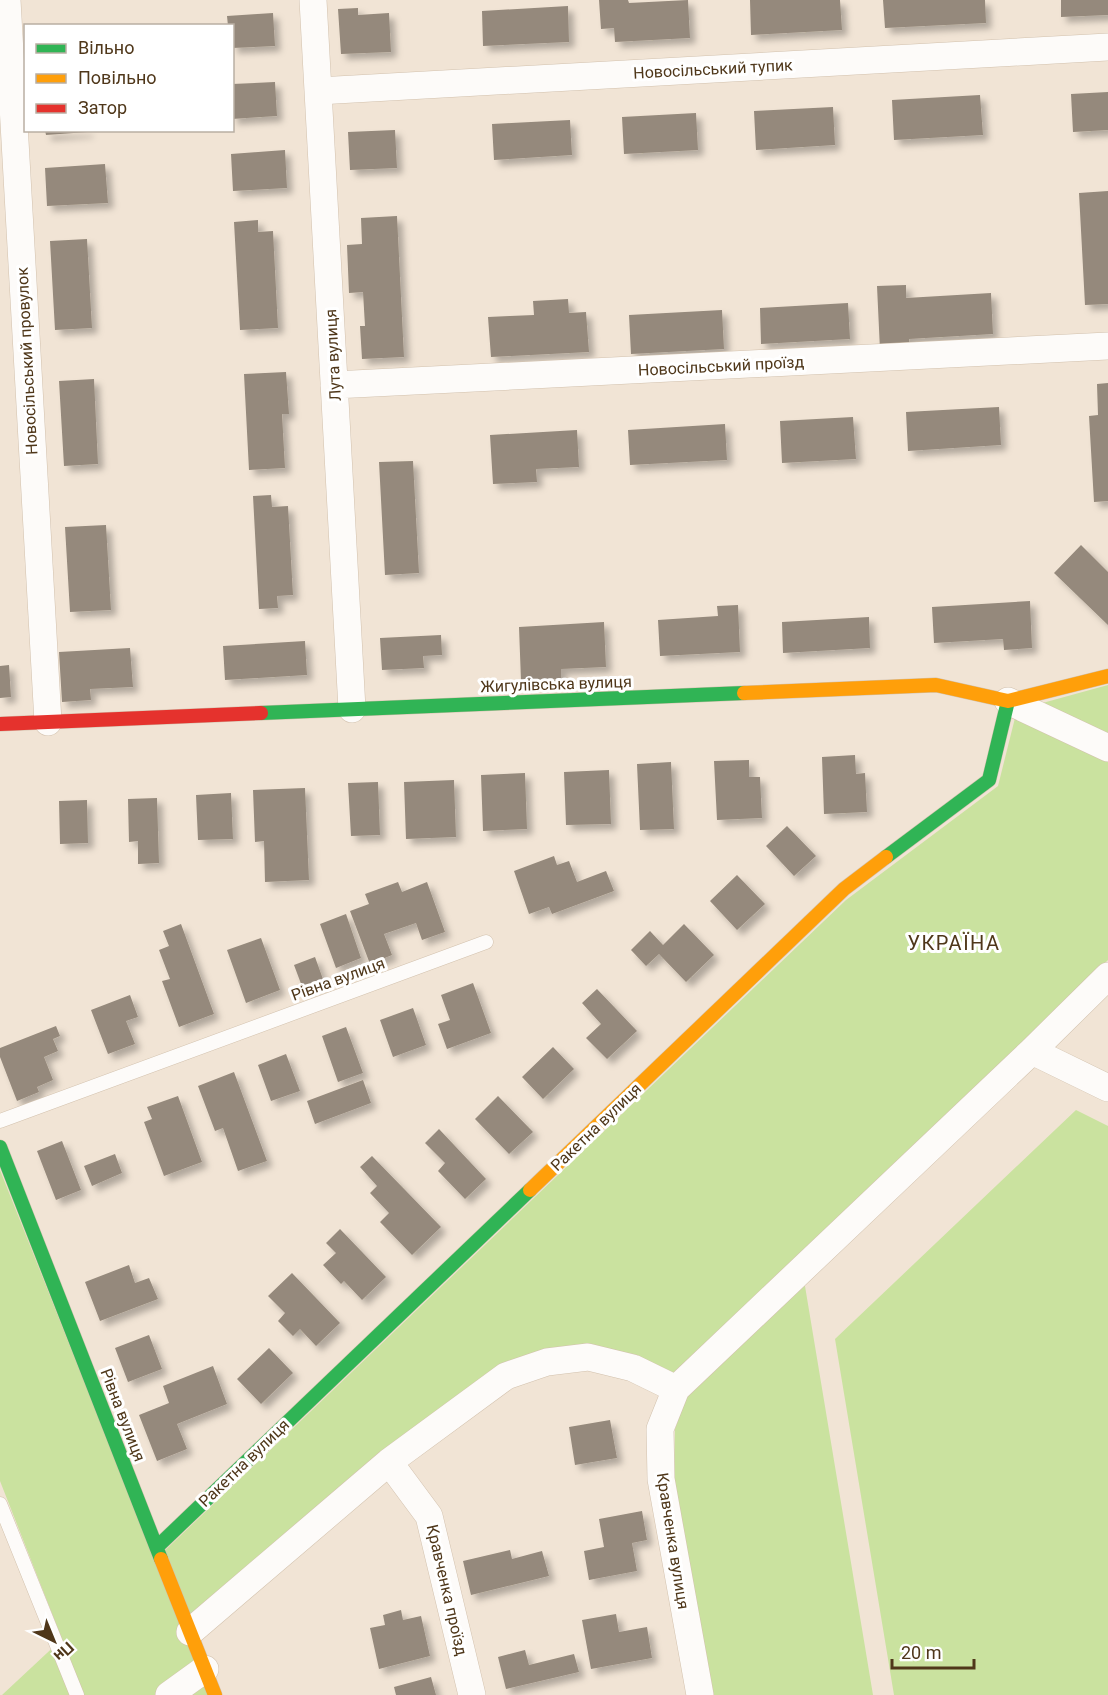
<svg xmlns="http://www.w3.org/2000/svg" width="1108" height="1695" viewBox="0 0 1108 1695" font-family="Roboto,sans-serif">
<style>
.green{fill:#cae29f}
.building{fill:#95897b;filter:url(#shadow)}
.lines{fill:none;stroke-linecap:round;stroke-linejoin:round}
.lane-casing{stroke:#d2c1ad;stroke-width:15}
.street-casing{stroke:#d2c1ad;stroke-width:28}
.fast-casing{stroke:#d2c1ad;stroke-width:15}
.slow-casing{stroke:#d2c1ad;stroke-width:15}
.jam-casing{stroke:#d2c1ad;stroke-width:15}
.lane{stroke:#fdfbf9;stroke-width:14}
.street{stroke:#fdfbf9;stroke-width:27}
.fast{stroke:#30b455;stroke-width:14}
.slow{stroke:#ff9f0a;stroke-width:14}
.jam{stroke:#e5322d;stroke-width:14}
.labels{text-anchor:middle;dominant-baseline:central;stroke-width:6;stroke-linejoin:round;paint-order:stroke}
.street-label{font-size:16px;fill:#4f371a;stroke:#fff}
.quarter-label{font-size:20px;letter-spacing:1.5px;fill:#4f371a;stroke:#fff}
</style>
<defs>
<filter id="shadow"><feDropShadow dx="5.5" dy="5.5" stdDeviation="3" flood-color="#0004"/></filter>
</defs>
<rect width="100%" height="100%" fill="#f1e4d5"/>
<path class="green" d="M1108 685V960L1002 1064 800 1256 873 1695H713L674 1480 675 1429 689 1389 545 1353 183 1628 209 1695H2L62 1639 0 1481V1170L155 1560 846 900 998 786 1017 710Z
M1076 1110 1108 1126V1695H894L835 1339Z"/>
<path class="building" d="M599 0H628L629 3 688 0 690 38 615 42 614 28 601 29Z
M750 0H840L842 30 751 35Z
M883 0H985L986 23 885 28Z
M1061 0H1108V15L1061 17Z
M568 6 569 42 483 46 482 11Z
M358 8V15L389 13 391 52 341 54 338 9Z
M273 13 275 46 232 48V26H228L227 16Z
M275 82 277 116 232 119V84Z
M1108 92V130L1073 132 1071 94Z
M980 95 983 135 894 140 892 100Z
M833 107 835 145 756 150 754 111Z
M696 113 698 150 624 154 622 117Z
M570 120 572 155 494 160 492 124Z
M45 130H88V132L46 135Z
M395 130 397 168 350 170 348 132Z
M285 150 287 188 233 191 231 154Z
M105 164 108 203 47 206 45 168Z
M1108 191V304L1085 305 1079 193Z
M397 216 404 357 362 359 360 326H365L363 292 349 293 347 245 362 244 361 218Z
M258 220V232L273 231 278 328 240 330 234 222Z
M87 239 92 328 55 330 50 241Z
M906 285V298L991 293 993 334 909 339 910 349 880 350 877 286Z
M568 299 569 313 586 312 589 352 491 357 488 317 534 315 533 301Z
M848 303 850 339 761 344 760 308Z
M722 310 724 349 631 354 629 315Z
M286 372 289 414H282L285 468 249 470 244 374Z
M94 379 98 464 64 466 59 381Z
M1108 383V501L1094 502 1089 416 1098 415 1097 384Z
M999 407 1001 445 908 451 906 412Z
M853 417 856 459 782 463 780 421Z
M725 424 727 460 630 465 628 430Z
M577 430 579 467 536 469 537 482 493 484 490 435Z
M413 461 419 573 385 575 379 462Z
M271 495 272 507 288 506 293 595 277 596 278 608 259 609 253 496Z
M106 525 111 610 70 612 65 527Z
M1081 545 1108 572V625L1054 573Z
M1030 601 1032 648 1004 650 1003 639 934 643 932 607Z
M738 605 740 652 660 656 658 620 718 616 717 606Z
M869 617 870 648 783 653 782 622Z
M604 622 606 667 561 669V679L521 681 519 627Z
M441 635 442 655 423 656 424 668 382 670 380 638Z
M305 641 307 675 225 680 223 646Z
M130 648 133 687 90 689 91 700 62 702 59 652Z
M9 665 11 697 0 698V666Z
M855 755 856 774 865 773 867 812 824 814 822 757Z
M749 760V777H760L762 818 717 820 714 761Z
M671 762 674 829 640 830 637 764Z
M609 770 611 824 566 825 564 772Z
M525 773 527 829 483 831 481 775Z
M454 780 456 837 406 839 404 782Z
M378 782 380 835 351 836 348 783Z
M305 788 309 880 265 882 264 841 255 842 253 790Z
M231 793 233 839 198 840 196 795Z
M157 798 159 863 138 864V841L129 842 128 799Z
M87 800 88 843 60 844 59 801Z
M787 826 816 856 794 876 766 846Z
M554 856 557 865 569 861 577 882 606 871 614 891 552 914 549 907 529 914 514 871Z
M737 875 765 904 737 930 710 901Z
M398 882 402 892 427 882 445 932 422 940 416 923 384 934 392 955 370 964 350 911 369 904 365 894Z
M346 914 361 958 336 968 320 924Z
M181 924 214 1014 179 1027 162 981 170 979 159 950 169 946 163 931Z
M684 924 714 955 686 982 659 954 646 966 631 950 650 931 663 945Z
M261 938 280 990 246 1003 227 950Z
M315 957 324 982 303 989 294 965Z
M473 983 491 1033 447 1049 438 1024 450 1020 441 995Z
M597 989 637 1031 607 1059 586 1038 601 1024 582 1003Z
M130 995 138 1017 126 1021 135 1044 108 1054 91 1010Z
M413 1008 426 1045 393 1057 380 1020Z
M56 1026 60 1036 53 1039 58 1051 44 1057 53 1080 37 1087 39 1092 17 1101 0 1057V1048Z
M346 1027 363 1073 338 1082 322 1036Z
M553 1047 574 1069 543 1099 522 1077Z
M286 1054 300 1091 271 1101 258 1065Z
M234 1072 267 1161 238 1171 223 1128 215 1131 198 1086Z
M363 1080 371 1103 315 1124 307 1101Z
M178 1096 202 1162 164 1176 144 1122 152 1119 147 1107Z
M498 1096 533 1132 509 1154 475 1119Z
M439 1129 486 1179 465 1199 438 1171 445 1163 425 1143Z
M62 1141 81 1190 56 1200 37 1151Z
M115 1154 122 1173 92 1186 84 1166Z
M372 1156 441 1227 412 1255 380 1222 389 1213 370 1193 377 1186 360 1167Z
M340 1229 386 1277 362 1300 344 1281 341 1284 323 1265 336 1253 326 1243Z
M129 1265 135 1283 149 1278 158 1299 100 1321 85 1282Z
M292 1273 340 1323 316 1346 300 1329 293 1336 278 1321 285 1313 268 1296Z
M149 1335 162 1369 128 1382 115 1348Z
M269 1348 293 1373 261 1404 237 1379Z
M213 1366 227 1404 177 1424 187 1449 157 1461 139 1415 169 1403 163 1386Z
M610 1420 617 1458 575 1465 569 1427Z
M642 1511 647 1540 632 1543 637 1571 589 1580 584 1551 604 1547 599 1519Z
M510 1550 512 1559 542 1551 549 1576 471 1595 463 1561Z
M401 1610 403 1620 421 1616 430 1656 379 1669 370 1628 385 1625 383 1615Z
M616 1614 619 1632 647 1627 652 1658 591 1669 582 1620Z
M525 1650 529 1665 574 1654 579 1672 506 1689 498 1657Z
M431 1677 436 1695H396L394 1687Z"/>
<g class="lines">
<g class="lane-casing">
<path id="lane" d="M0 1121 486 942
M0 1504 77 1695"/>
</g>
<g class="street-casing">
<path id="street" d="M7 0 48 722
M313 0 352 709
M318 91 1108 47
M334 385 1108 346
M1008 701 1108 748
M1032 1051 1108 1088
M389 1462 429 1516 472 1695
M190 1632 389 1462 506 1376 547 1362 588 1357 633 1368 676 1389
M169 1695 205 1669
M700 1695 661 1479 660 1429 676 1389 1032 1051 1108 976"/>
</g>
<g class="fast-casing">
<path id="fast" d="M261 713 744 693
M886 857 989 780 1008 701
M0 1147 161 1559
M157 1547 530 1190"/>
</g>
<g class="slow-casing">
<path id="slow" d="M744 693 936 685 1008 701 1108 676
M530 1190 844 889 886 857
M161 1559 215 1695"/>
</g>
<g class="jam-casing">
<path id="jam" d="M0 724 261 713"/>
</g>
<use href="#lane" class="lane"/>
<use href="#street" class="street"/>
<use href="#fast" class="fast"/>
<use href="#slow" class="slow"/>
<use href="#jam" class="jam"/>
</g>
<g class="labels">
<g class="street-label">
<text transform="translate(713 69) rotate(-3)">Новосільський тупик</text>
<text transform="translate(333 355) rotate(-93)">Лута вулиця</text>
<text transform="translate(27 361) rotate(-93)">Новосільський провулок</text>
<text transform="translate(721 366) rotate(-3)">Новосільський проїзд</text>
<text transform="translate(556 684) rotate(-2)">Жигулівська вулиця</text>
<text transform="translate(338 979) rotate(-20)">Рівна вулиця</text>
<text transform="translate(596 1127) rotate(-44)">Ракетна вулиця</text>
<text transform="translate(123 1415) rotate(69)">Рівна вулиця</text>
<text transform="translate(244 1463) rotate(-44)">Ракетна вулиця</text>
<text transform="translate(673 1541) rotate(81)">Кравченка вулиця</text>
<text transform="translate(447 1590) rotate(77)">Кравченка проїзд</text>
</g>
<g class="quarter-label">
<text x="954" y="943">УКРАЇНА</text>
</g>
</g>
<rect x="24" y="24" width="210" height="108" fill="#ffffff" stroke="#b9afa3" stroke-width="1.5"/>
<rect x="36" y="44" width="30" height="9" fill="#30b455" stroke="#b9afa3" stroke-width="1.5"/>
<text x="78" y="54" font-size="18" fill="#4f371a">Вільно</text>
<rect x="36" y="74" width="30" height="9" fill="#ff9f0a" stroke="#b9afa3" stroke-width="1.5"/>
<text x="78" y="84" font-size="18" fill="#4f371a">Повільно</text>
<rect x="36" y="104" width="30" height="9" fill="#e5322d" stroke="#b9afa3" stroke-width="1.5"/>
<text x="78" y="114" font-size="18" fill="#4f371a">Затор</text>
<g transform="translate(54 1641) rotate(137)" stroke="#ffffff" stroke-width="4.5" paint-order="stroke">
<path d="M0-4.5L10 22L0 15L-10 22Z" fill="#4f371a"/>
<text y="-9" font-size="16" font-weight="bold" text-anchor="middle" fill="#4f371a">Пн</text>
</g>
<path d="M892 1659v9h82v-9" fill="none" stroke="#4f371a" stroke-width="3"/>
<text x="901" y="1659" font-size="18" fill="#4f371a" stroke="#ffffff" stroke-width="4.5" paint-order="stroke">20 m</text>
</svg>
